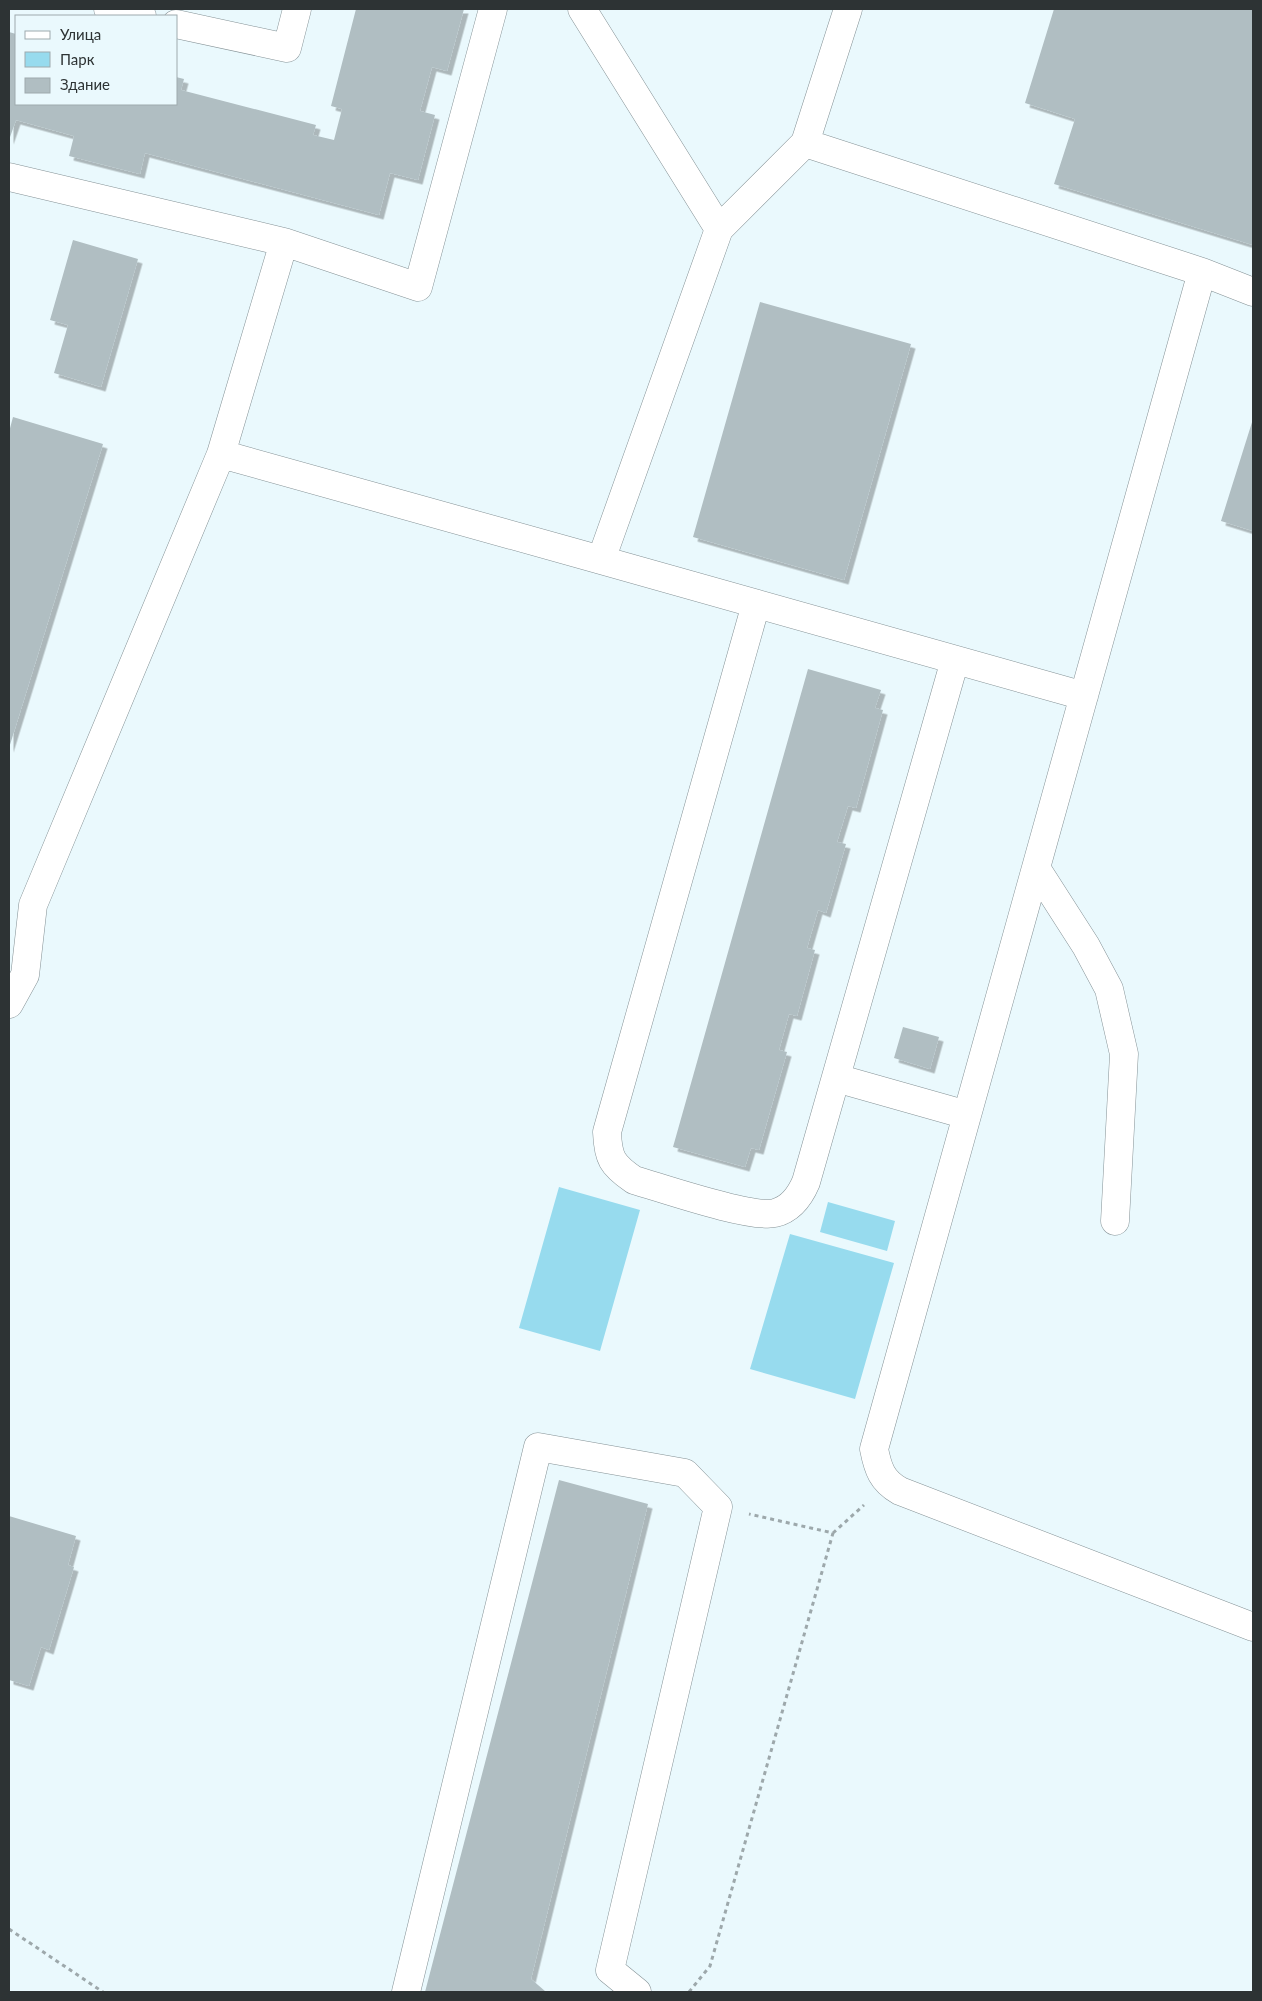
<svg xmlns="http://www.w3.org/2000/svg" width="1262" height="2001" viewBox="0 0 1262 2001" font-family="Lato,sans-serif">
<style>
.green{fill:#97dbee}
.building{fill:#b0bec2;filter:url(#shadow)}
.lines{fill:none;stroke-linecap:round;stroke-linejoin:round}
.minor-casing{stroke:#859296;stroke-width:29}
.path{stroke:#9da8ab;stroke-width:3;stroke-dasharray:4 4;stroke-linecap:butt}
.minor{stroke:#fff;stroke-width:28}
</style>
<defs>
<filter id="shadow"><feDropShadow dx="4.5" dy="4.5" stdDeviation="0" flood-color="#0004"/></filter>
</defs>
<rect width="100%" height="100%" fill="#eaf9fd"/>
<path class="green" d="M559 1187 640 1210 600 1351 519 1328Z
M828 1202 895 1221 887 1251 820 1232Z
M790 1234 894 1263 855 1399 750 1369Z"/>
<path class="building" d="M356 9H464L447 71 432 67 420 111 435 115 418 180 390 173 379 215 145 153 140 174 69 156 74 136 16 120 9 140V32L16 34V104H176V77L184 79 181 90 316 125 313 135 334 140 342 109 331 106Z
M1054 9H1253V245L1054 184 1075 119 1025 103Z
M73 240 138 259 101 387 54 373 68 325 50 320Z
M760 302 911 344 844 580 693 537Z
M13 417 103 444 9 748V432Z
M1253 419V531L1221 521Z
M808 669 881 690 875 708 883 710 856 808 848 806 837 842 846 844 826 913 818 910 807 948 815 950 797 1016 789 1014 779 1050 787 1052 759 1150 751 1148 745 1167 673 1147Z
M903 1027 939 1037 930 1069 894 1058Z
M559 1480 648 1504 531 1979 546 1992H425Z
M9 1516 76 1536 68 1565 74 1567 49 1650 41 1647 29 1686 9 1680Z"/>
<g class="lines">
<g class="minor-casing">
<path id="minor" d="M108 9 142 16
M493 9 418 287 284 242 221 454 601 560 719 229
M582 9 719 229 805 143
M848 9 805 143 1202 272 1253 292
M176 24 287 48 297 9
M9 177 284 242
M1202 272 874 1449C878 1469 882 1481 900 1491L1253 1627
M601 560 1084 696
M756 604 607 1132C608 1158 612 1165 634 1180 662 1188 751 1219 775 1213 791 1209 800 1196 806 1182L955 660
M1036 868 1086 946 1109 989 1124 1054 1115 1221
M9 1004 25 975 33 905 221 454
M836 1078 967 1115
M406 1992 538 1447 685 1473 718 1507 610 1970 637 1992"/>
</g>
<path class="path" d="M833 1533 864 1505
M9 1929 103 1992
M689 1992 710 1966 833 1533 749 1514"/>
<use href="#minor" class="minor"/>
</g>
<rect width="1262" height="2001" fill="none" stroke="#2d3334" stroke-width="20"/>
<rect x="15" y="15" width="162" height="90" fill="#eaf9fd" stroke="#9eaaad"/>
<rect x="25" y="31" width="25" height="8" fill="#ffffff" stroke="#9eaaad"/>
<text x="60" y="40" font-size="15" fill="#2d3334">Улица</text>
<rect x="25" y="52" width="25" height="15" fill="#97dbee" stroke="#9eaaad"/>
<text x="60" y="65" font-size="15" fill="#2d3334">Парк</text>
<rect x="25" y="78" width="25" height="15" fill="#b0bec2" stroke="#9eaaad"/>
<text x="60" y="90" font-size="15" fill="#2d3334">Здание</text>
</svg>
